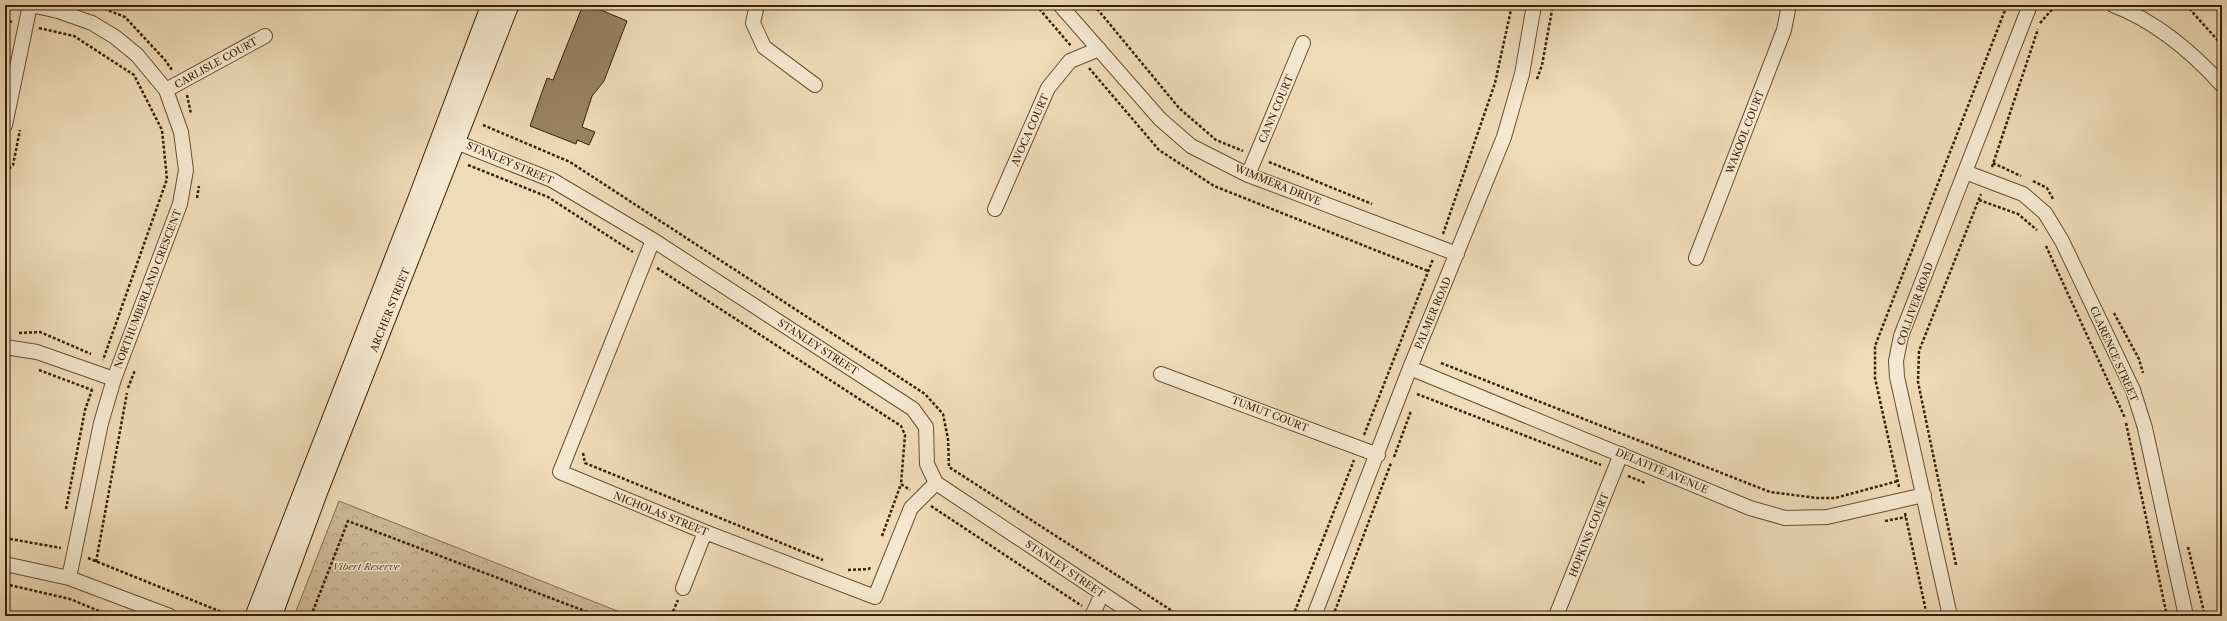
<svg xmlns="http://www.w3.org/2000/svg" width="2227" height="621" viewBox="0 0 2227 621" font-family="'Libre Caslon Text',serif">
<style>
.park{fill:url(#park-crowns);stroke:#866e4e}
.building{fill:#998161;stroke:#3c2004}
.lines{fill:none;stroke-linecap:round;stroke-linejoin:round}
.street-casing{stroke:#684f31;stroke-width:16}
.secondary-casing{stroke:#3c2004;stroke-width:21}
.path{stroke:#3c2004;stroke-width:2.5;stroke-dasharray:3 2;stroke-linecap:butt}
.street{stroke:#f4e8d0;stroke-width:14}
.secondary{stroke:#f4e8d0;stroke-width:19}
.labels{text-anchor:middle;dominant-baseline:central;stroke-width:3;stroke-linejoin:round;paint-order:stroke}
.street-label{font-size:10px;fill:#3c2004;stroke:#f4e8d0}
.park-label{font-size:10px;font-style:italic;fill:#614729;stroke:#f4e8d0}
</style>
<defs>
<pattern id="park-crowns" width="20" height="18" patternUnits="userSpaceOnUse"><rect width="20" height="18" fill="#d0bb99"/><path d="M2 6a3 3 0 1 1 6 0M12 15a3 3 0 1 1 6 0" fill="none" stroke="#b4a082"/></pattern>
</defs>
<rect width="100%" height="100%" fill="#eedbb7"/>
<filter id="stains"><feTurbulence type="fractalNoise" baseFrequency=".005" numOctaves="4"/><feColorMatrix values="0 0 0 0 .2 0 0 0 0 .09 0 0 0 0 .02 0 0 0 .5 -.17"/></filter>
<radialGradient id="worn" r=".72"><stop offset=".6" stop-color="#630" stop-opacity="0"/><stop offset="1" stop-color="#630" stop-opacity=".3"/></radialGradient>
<path class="park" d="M339 501 630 616H294Z"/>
<path class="building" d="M583 5H589L627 21 604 81 592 96 582 127 595 132 589 145 577 140 576 144 530 126 547 78 553 80Z"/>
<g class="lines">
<g class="street-casing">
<path id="street" d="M31 5 58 11 92 23 115 37 137 55 166 90 181 132 186 170 180 204 114 379 101 423 69 578
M757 5 753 23 764 47 815 85
M1060 5 1160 119 1191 146 1248 175 1457 254
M2113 5C2155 21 2192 52 2222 85
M166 90 265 36
M5 125 30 5
M446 138 552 180 653 240 913 409 926 427 927 464 936 483 1136 616
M1965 172 2023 194 2045 213 2062 241 2133 390 2145 428 2186 616
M1248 175 1303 43
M995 209 1048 88 1070 61 1099 49
M653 240 560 472 705 532 875 597 911 508 936 483
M1696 258 1784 30 1789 5
M5 347 37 352 114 379
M1410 368 1750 508 1785 518 1827 517 1924 495
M1161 374 1378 455
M5 564 69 578 170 616
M683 588 705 532
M1092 616 1102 594
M1314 616 1410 368 1504 137 1522 74 1534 5
M1556 616 1621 454
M1950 616 1897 377 1896 361 1901 336 2030 5"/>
</g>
<g class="secondary-casing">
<path id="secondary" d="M255 616 417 201 491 5
M272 616 318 491 509 5"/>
</g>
<path class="path" d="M95 5 125 17 165 60 172 70
M1036 5 1071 46
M1094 5 1179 108 1216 140 1243 151
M2186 5 2222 45
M5 20 12 22
M2040 23 2056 5
M39 28 74 36 134 75 162 130 167 179 103 360
M1089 68 1159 150 1214 186 1428 271
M1537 79 1542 65 1553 5
M187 95 191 114
M483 125 570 162 925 394 943 414 948 439 949 467 1180 616
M1269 162 1372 204
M1993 163 2021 176
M468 165 548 197 633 252
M1992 167 2038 29
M5 172 13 165 20 130
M2033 181 2047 188 2053 199
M197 198 199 186
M1979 200 2018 214 2037 230
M1443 234 1495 83 1512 5
M2046 246 2125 418
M657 268 901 426 905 435 901 484 910 490
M2114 313 2139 359 2143 373
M19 333 40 332 91 354
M1441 363 1770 492 1817 498H1835L1898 481
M39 370 92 390
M128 388 135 370
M1417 394 1601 465
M2126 423 2167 616
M1364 435 1433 259
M583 453 585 463 823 560
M1394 457 1411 411
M1628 476 1645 483
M1899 487 1875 378V346L2007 5
M931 506 1082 606
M66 509 85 410 93 387
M1905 513 1927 616
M1885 521 1906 517
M882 536 901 484
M5 538 61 548
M2188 547 2205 616
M88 558 229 615
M96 562 127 393
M1956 565 1918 382 1919 351 1981 194
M848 570 869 569 870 567
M5 584 70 599 111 616
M311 616 348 521 598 616
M671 616 678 600
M1293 616 1354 460
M1333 616 1391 463"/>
<use href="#street" class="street"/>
<use href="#secondary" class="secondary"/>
</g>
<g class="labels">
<g class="street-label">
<text transform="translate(216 63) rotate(-29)">CARLISLE COURT</text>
<text transform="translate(1276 109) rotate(-67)">CANN COURT</text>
<text transform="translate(1030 130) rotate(-66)">AVOCA COURT</text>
<text transform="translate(1745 132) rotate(-69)">WAKOOL COURT</text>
<text transform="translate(510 163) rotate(23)">STANLEY STREET</text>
<text transform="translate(1278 185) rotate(22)">WIMMERA DRIVE</text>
<text transform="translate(148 289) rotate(-69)">NORTHUMBERLAND CRESCENT</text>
<text transform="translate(1915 304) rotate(-70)">COLLIVER ROAD</text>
<text transform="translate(390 310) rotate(-68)">ARCHER STREET</text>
<text transform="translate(1433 313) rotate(-67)">PALMER ROAD</text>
<text transform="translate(818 347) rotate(33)">STANLEY STREET</text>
<text transform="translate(2114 354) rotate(66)">CLARENCE STREET</text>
<text transform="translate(1270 414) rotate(21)">TUMUT COURT</text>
<text transform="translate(1662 471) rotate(23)">DELATITE AVENUE</text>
<text transform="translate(661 514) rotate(22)">NICHOLAS STREET</text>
<text transform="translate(1589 535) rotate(-68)">HOPKINS COURT</text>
<text transform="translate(1065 569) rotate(34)">STANLEY STREET</text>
</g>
<g class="park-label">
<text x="366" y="566">Vibert Reserve</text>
</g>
</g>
<rect width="2227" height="621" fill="none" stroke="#eedbb7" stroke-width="20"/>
<rect x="6" y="6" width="2215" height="609" fill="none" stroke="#3c2004" stroke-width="2"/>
<rect x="10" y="10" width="2207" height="601" fill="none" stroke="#3c2004"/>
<rect width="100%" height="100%" filter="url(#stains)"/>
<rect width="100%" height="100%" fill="url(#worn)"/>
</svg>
